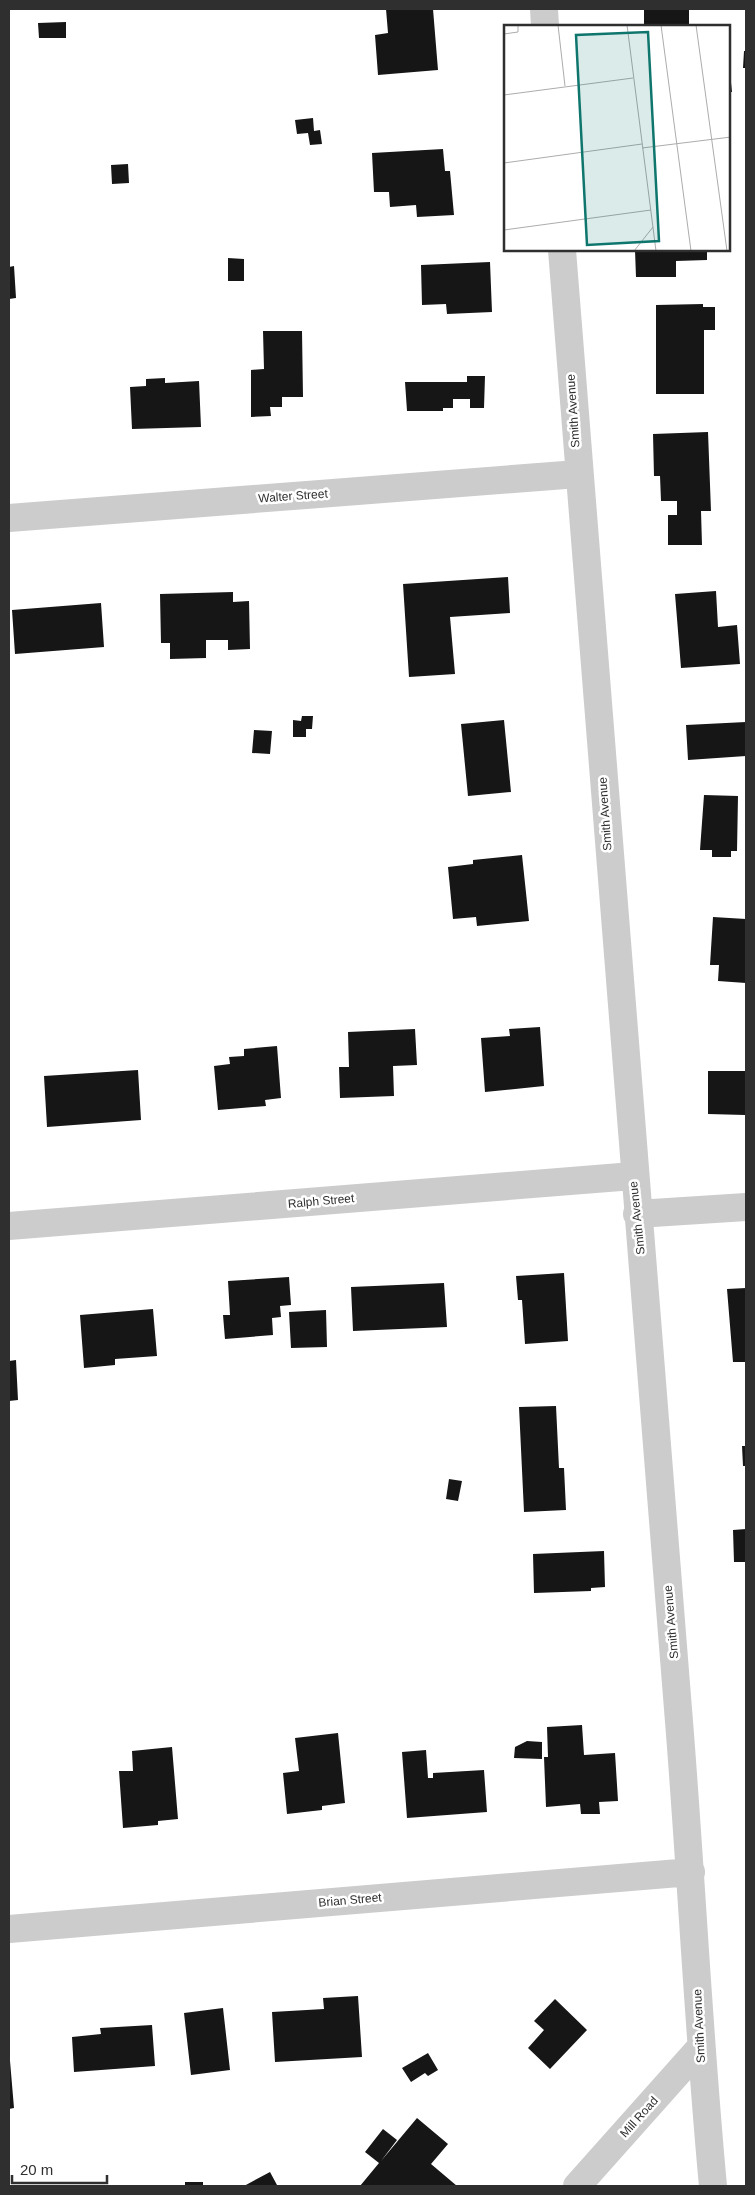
<svg xmlns="http://www.w3.org/2000/svg" width="755" height="2195" viewBox="0 0 755 2195" font-family="Arial,sans-serif">
<style>
.building{fill:#161616}
.lines{fill:none;stroke-linecap:round;stroke-linejoin:round}
.minor{stroke:#ccc;stroke-width:28}
.labels{text-anchor:middle;dominant-baseline:central;stroke-width:5;stroke-linejoin:round;paint-order:stroke}
.street-label{font-size:12px;fill:#2f2f2f;stroke:#fff}
.inset-road{fill:none;stroke:#acacac;stroke-width:1}
.view{fill:#0f766e;fill-opacity:0.15;stroke:#0f766e;stroke-width:2.5}
.inset-edge{fill:none;stroke:#2f2f2f;stroke-width:2.5}
</style>
<rect width="100%" height="100%" fill="#fff"/>
<path class="building" d="M386 9H433L438 70 378 75 375 35 388 33Z
M644 9H689V26H644Z
M66 22V38H39L38 23Z
M744 51H746V68H743Z
M730 73 732 92H729V74Z
M313 118 314 131 320 130 322 144 310 145 308 133 297 134 295 120Z
M443 149 445 171H450L454 215 417 217 416 205 390 207 389 192H374L372 153Z
M128 164 129 183 112 184 111 165Z
M635 250H717V252H707V260L676 261V277H636Z
M228 258 244 259V281H228Z
M490 262 492 312 447 314 446 304 422 305 421 265Z
M14 266 16 298 9 299V267Z
M703 304V307H715V330H704V394H656V305Z
M263 331H302L303 397H282V407H270L271 416 251 417V370L264 369Z
M467 376H485L484 408H470V399H453V408H443V411H407L405 382H467Z
M165 378V383L199 381 201 427 132 429 130 387 146 386V379Z
M708 432 711 511H701L702 545H668V515H677V501H661L660 476H654L653 434Z
M508 577 510 613 450 617 455 674 409 677 403 584Z
M716 591 718 627 737 625 740 664 681 668 675 594Z
M233 592V602L249 601 250 649 228 650V640H206V658L170 659V643H161L160 594Z
M101 603 104 647 15 654 12 610Z
M302 716H313L312 729H306V737H293V720L301 721Z
M504 720 511 792 468 796 461 724Z
M746 722V756L688 760 686 725Z
M254 730 272 731 270 754 252 753Z
M704 795 738 796 737 851H731V857H712V850H700Z
M522 855 529 921 477 926 476 917 453 919 448 867 473 864V860Z
M713 917 746 919V983L718 981 719 965H710Z
M540 1027 544 1086 485 1092 481 1038 510 1036 509 1029Z
M415 1029 417 1065 393 1066 394 1096 340 1098 339 1067H349L348 1032Z
M277 1046 281 1098 265 1100 266 1106 218 1110 214 1066 230 1064 229 1057 244 1056V1049Z
M138 1070 141 1120 47 1127 44 1076Z
M708 1071H746L745 1115 708 1114Z
M564 1273 568 1341 525 1344 522 1300H518L516 1276Z
M289 1277 291 1305 280 1306 281 1317 272 1318 273 1335 225 1339 223 1315H230L228 1281Z
M444 1283 447 1327 353 1331 351 1287Z
M746 1288V1362H733L727 1289Z
M153 1309 157 1356 115 1359V1365L84 1368 80 1315Z
M326 1310 327 1347 291 1348 289 1312Z
M16 1360 18 1400 9 1401V1361Z
M556 1406 559 1468H564L566 1510 524 1512 519 1407Z
M742 1446H746V1466H743Z
M449 1479 462 1481 458 1501 446 1499Z
M746 1529V1562H734L733 1530Z
M604 1551 605 1587 591 1588V1591L534 1593 533 1554Z
M582 1725 584 1755 615 1753 618 1801 599 1802 600 1814H581L580 1804 546 1807 544 1757H548L547 1727Z
M338 1733 345 1803 322 1806V1810L287 1814 283 1773 299 1771 295 1738Z
M527 1741 542 1742V1759L514 1758 515 1747Z
M172 1747 178 1819 158 1821V1825L123 1828 119 1771H133L132 1751Z
M426 1750 428 1778H433V1773L484 1770 487 1812 407 1818 402 1752Z
M358 1996 362 2057 275 2062 272 2012 324 2009 323 1998Z
M555 1999 587 2030 550 2069 528 2048 544 2030 534 2021Z
M223 2008 230 2070 191 2075 184 2013Z
M152 2025 155 2066 74 2072 72 2037 101 2034 100 2028Z
M9 2049 14 2108 9 2109Z
M428 2053 438 2070 428 2076 425 2073 411 2082 402 2068Z
M417 2118 448 2144 431 2164 457 2186H360L379 2163 365 2152 383 2129 397 2140 381 2161Z
M270 2172 277 2185 274 2186H244Z
M185 2182H203V2186H185Z"/>
<g class="lines">
<path class="minor" d="M544 9 545 26
M562 250C597 737 638 1223 678 1709 691 1868 698 2027 713 2186
M9 518 578 474
M637 1214 746 1207
M9 1226 633 1176
M9 1929 691 1872
M577 2186 700 2048"/>
</g>
<g class="labels">
<g class="street-label">
<text transform="translate(573 411) rotate(-94)">Smith Avenue</text>
<text transform="translate(293 496) rotate(-4)">Walter Street</text>
<text transform="translate(605 814) rotate(-94)">Smith Avenue</text>
<text transform="translate(321 1201) rotate(-5)">Ralph Street</text>
<text transform="translate(637 1218) rotate(-96)">Smith Avenue</text>
<text transform="translate(671 1622) rotate(-95)">Smith Avenue</text>
<text transform="translate(350 1900) rotate(-5)">Brian Street</text>
<text transform="translate(699 2026) rotate(-93)">Smith Avenue</text>
<text transform="translate(639 2117) rotate(-48)">Mill Road</text>
</g>
</g>
<g transform="translate(504 25)">
<rect width="226" height="226" fill="#fff"/>
<path class="inset-road" d="M54 0 61 61M123 0 152 226M157 0 187 226M192 0 223 226M0 9 14 7V0M0 70 129 53M138 123 227 112M0 138 138 119M0 205 147 185M130 226 149 202"/>
<path class="view" d="M144 7 155 216 83 220 72 10Z"/>
<rect width="226" height="226" class="inset-edge"/>
</g>
<rect width="755" height="2195" fill="none" stroke="#2f2f2f" stroke-width="20"/>
<path d="M12 2175v8h95v-8" fill="none" stroke="#2f2f2f" stroke-width="2.5"/>
<text x="20" y="2175" font-size="15" fill="#2f2f2f" stroke="#ffffff" stroke-width="4" paint-order="stroke">20 m</text>
</svg>
